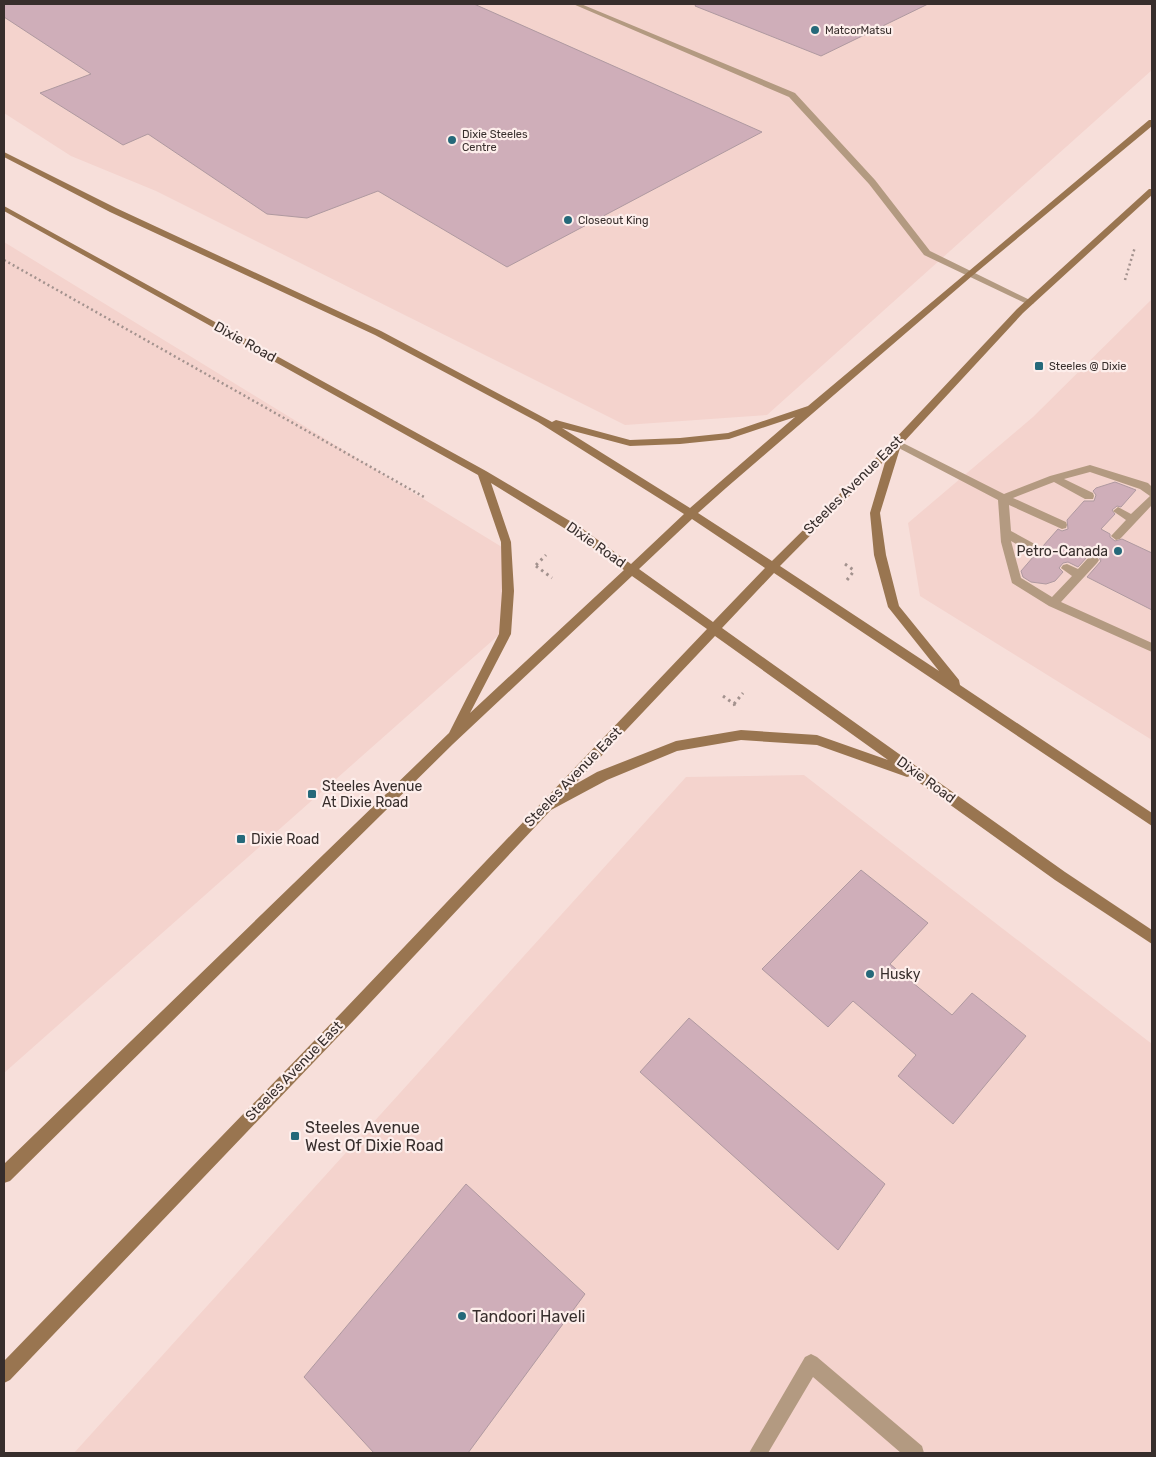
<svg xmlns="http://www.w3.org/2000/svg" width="1156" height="1457" viewBox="0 0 1156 1457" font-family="Rubik,sans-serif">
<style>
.built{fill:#f4d3cd}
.building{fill:#cfaeb9;stroke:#af99a0}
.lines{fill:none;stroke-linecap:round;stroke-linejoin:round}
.path-far1{stroke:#a3928e;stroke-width:2.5;stroke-dasharray:2 3;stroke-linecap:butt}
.path{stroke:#a3928e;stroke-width:3;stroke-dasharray:2.5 4;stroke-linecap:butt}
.service{fill:#b39a81;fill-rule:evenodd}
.secondary{fill:#997550;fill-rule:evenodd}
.poi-dot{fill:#25697a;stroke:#fdeeeb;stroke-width:2}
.labels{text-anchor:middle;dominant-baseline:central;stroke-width:4.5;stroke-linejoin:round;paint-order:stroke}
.far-poi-label{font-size:11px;fill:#372e2c;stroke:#fdeeeb;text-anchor:start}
.street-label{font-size:14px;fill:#372e2c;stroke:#fdeeeb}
.poi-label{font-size:14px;fill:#372e2c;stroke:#fdeeeb;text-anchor:start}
.near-poi-label{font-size:16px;fill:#372e2c;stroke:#fdeeeb;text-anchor:start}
</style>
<rect width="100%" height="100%" fill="#f7dfda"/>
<path class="built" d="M4 4H1152V70L767 415 625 425 156 191 71 156 4 113Z
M4 242 510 552V625L4 1073Z
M1152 299V740L920 596 908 523 1033 417Z
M804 775 1152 1044V1453H74L686 777Z"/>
<path class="building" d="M4 4H474L762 132 507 267 378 191 307 218 267 214 148 134 123 145 40 93 91 74 4 17Z
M696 4H928L821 56 695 6Z
M1115 482 1136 490 1121 507 1117 506 1112 510 1115 514 1101 529 1110 534V537L1115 541 1122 539 1152 553V610L1087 577 1101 561 1097 555 1088 556 1078 567 1068 562 1063 563 1059 568 1063 572 1055 581 1046 584 1031 582 1023 577 1021 571 1034 556 1044 555 1046 550 1043 546 1058 529 1062 531 1068 529 1067 520 1084 501H1094L1096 495 1093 491 1096 488Z
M861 870 928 923 890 964 952 1015 972 993 1026 1036 953 1124 898 1076 916 1055 853 1001 828 1027 762 969Z
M689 1018 885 1184 838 1250 640 1072Z
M466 1184 585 1294 468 1453H374L304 1377Z"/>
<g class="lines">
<path class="path-far1" d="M4 260 424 497
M1125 280 1135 247"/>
<path class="path" d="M845 564 855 571
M536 565 546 555
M536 566 552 578
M847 580 854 571
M723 696 734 704 736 709
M734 704 743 693"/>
<path class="service" d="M573 4H581L795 93 875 180 930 251 1034 302 1033 304H1027L924 255 869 184 789 97Z
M897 440 1004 494 1050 476 1090 465 1148 483 1152 487V505L1120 539 1116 540 1111 536 1126 520 1113 511 1118 507 1131 514 1150 496 1140 489 1090 472 1064 479 1093 493 1094 496 1093 499H1085L1054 482 1013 498 1066 522 1067 525 1066 528 1062 529 1009 505 1011 531 1042 548 1044 551 1042 554H1034L1011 541 1021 578 1052 597 1072 576 1061 568 1063 565 1067 564 1078 569 1089 557H1097L1099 560 1097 563 1061 602 1152 643V652L1049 606 1012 583 1001 542 998 500 893 445 892 443Z
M811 1354 817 1357 922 1446 924 1453H901L813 1377 768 1453H749L805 1357Z"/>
<path class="secondary" d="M1149 120H1152V126L972 276 726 488 698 513 772 561 893 441 1017 309 1149 189H1152V195L1023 313 901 445 880 513 886 555 899 606 959 680 960 685 1152 813V826L774 573 722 628 1065 872 1152 930V944L1055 880 910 776 907 777 817 745 741 740 677 751 607 780 551 810 355 1019 10 1380 4 1383V1361L345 1009 707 629 632 576 453 744 10 1181 4 1183V1164L449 733 499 634 502 591 501 542 478 475 4 211V206L486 471 580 527 631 564 684 514 538 422 375 335 110 212 4 157V152L116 208 381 331 552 422 556 420 630 440 680 438 728 433 808 406ZM795 417 690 508 562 428 630 446 680 444 729 439ZM886 459 870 513 874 555 888 607 939 671 780 566ZM491 483 572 533 624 570 470 713 511 634 514 591 511 542ZM692 519 765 568 713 622 639 569ZM715 636 888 760 817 735 741 730 676 741 597 772 574 785Z"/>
</g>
<g class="poi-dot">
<circle cx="815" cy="30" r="5"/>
<circle cx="452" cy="140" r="5"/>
<circle cx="568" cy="220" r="5"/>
<rect x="1034" y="361" width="10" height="10" rx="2.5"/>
<circle cx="1118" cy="551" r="5"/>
<rect x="307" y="789" width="10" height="10" rx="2.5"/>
<rect x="236" y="834" width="10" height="10" rx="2.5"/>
<circle cx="870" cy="974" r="5"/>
<rect x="290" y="1131" width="10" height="10" rx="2.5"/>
<circle cx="462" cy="1316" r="5"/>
</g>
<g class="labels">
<g class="far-poi-label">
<text x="825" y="30">MatcorMatsu</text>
<text x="462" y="134">Dixie Steeles<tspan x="462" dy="13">Centre</tspan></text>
<text x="578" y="220">Closeout King</text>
<text x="1049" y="366">Steeles @ Dixie</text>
</g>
<g class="street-label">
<text transform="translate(245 342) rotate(29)">Dixie Road</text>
<text transform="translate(853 485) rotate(-45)">Steeles Avenue East</text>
<text transform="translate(596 545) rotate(35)">Dixie Road</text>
<text transform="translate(573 777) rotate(-46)">Steeles Avenue East</text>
<text transform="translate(926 780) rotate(36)">Dixie Road</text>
<text transform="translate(294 1071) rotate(-46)">Steeles Avenue East</text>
</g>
<g class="poi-label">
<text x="1108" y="551" text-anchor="end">Petro-Canada</text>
<text x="322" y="786">Steeles Avenue<tspan x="322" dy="16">At Dixie Road</tspan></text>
<text x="251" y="839">Dixie Road</text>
<text x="880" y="974">Husky</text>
</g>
<g class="near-poi-label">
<text x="305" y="1127">Steeles Avenue<tspan x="305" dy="18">West Of Dixie Road</tspan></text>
<text x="472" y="1316">Tandoori Haveli</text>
</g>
</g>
<rect width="1156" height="1457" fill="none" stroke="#372e2c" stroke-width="10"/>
</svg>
